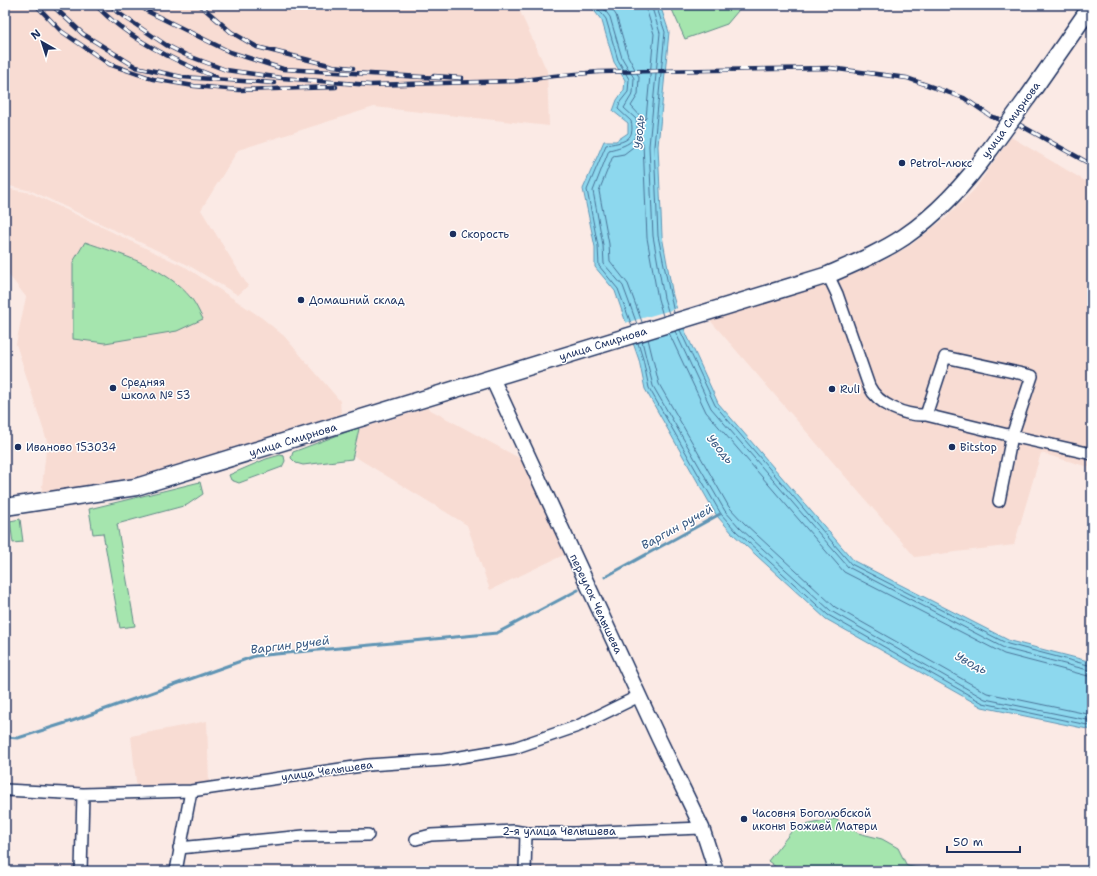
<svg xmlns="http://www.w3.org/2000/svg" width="1097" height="876" viewBox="0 0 1097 876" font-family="'Shantell Sans',sans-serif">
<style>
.built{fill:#f8dcd3}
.green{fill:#a5e5ae;stroke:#608a86}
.water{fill:#8dd8ee;stroke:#5f94b4}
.pier{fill:#fbeae5}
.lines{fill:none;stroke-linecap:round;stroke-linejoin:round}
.shore{stroke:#497398;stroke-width:1}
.stream{stroke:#5f94b4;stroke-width:3}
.minor-casing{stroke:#1b2f5e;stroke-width:14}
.tertiary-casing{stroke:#1b2f5e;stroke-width:17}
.secondary-casing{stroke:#1b2f5e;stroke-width:19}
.minor{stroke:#fff;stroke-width:11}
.tertiary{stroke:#fff;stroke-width:14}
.secondary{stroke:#fff;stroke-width:16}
.rail-casing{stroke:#1b2f5e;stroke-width:4.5}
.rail{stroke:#fff;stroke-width:3;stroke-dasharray:9;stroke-linecap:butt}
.secondary-bridge-casing{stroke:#1b2f5e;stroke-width:19;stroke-linecap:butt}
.secondary-bridge{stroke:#fff;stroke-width:16}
.poi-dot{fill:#1b2f5e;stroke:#fff;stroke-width:1.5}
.labels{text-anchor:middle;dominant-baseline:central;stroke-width:3;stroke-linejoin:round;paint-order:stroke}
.street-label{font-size:11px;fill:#1b2f5e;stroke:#fff}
.poi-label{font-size:11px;fill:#1b2f5e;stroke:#fff;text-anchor:start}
.water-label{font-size:12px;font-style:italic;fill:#385982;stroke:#fff}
</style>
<rect width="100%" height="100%" fill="#fbeae5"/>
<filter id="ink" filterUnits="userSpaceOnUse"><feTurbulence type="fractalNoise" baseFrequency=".025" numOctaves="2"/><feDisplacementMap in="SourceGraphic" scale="8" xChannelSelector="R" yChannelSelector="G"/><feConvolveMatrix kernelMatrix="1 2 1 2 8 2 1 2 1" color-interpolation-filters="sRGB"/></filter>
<g filter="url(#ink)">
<path class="built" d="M5 5H517L547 71 549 126 374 107 238 150 201 210 248 286 238 295 188 265 32 191 5 185Z
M1011 137 1092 185V468L1041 453 1014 545 915 557 709 319 838 279 885 260 911 245 947 217 975 189Z
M5 188 31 193 187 268 262 318 284 336 340 401 341 414 161 473 111 485 41 496 47 441 16 344 26 297 5 270Z
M427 408 534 466 574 550 490 590 467 525 354 456 359 429Z
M207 721 209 783 137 790 131 736Z"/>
<path class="green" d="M670 5H736L738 11 727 24 685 39Z
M85 242C120 254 166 267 191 298 196 304 199 312 203 319L177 331 105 343 73 339V262Z
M357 428 359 429 352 459 303 465 296 463 291 458 293 452Z
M280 455 284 456 285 461 282 467 239 483 231 480 229 475 266 459Z
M200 482 203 494 187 505 117 524 135 626 120 628 103 533 93 534 89 509Z
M20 519 23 542 13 543 10 521Z
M835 819 858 833 882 839 898 848 907 866 937 871H781L768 861 795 827Z"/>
<path class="water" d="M590 5H660L669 32 658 146 662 236 673 296 680 320 718 403 854 561 1010 641 1092 662V730L982 707 826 619 733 534 717 516 645 389 639 360 615 291 595 267V247L583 189 604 141H616L628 133V123L613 111 617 100 624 90 625 80 614 62 602 21Z"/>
<path class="pier" d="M678 308 682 319 631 343 625 323Z"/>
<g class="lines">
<path class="shore" d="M595 5 606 19 618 60 629 79 628 92 620 102 618 109 631 121C636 142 621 142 606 145L587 190 598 246 599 266 618 289 632 326
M601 5 610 17 622 58 634 78 633 93 624 108 636 119C642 141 626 146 609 150L593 191 603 245 604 264 623 286 637 324
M609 5 616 15 628 56 639 77 638 95 631 106 644 120 646 118 654 34 645 5
M651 5 660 33 649 146 653 236 664 298 669 314
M656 5 665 32 654 146 658 236 674 313
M642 322 628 284 610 261 609 244 599 191 613 156 624 154 641 141 643 143 647 238 658 299 663 316
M680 330 715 405 851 564 1008 644 1092 666
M675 331 711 408 848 567 1006 649 1092 671
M669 333 706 412 844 572 1004 654 1092 677
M648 339 659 384 729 507 744 523 835 607 987 693 1092 715
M642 341 653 386 725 511 740 528 831 611 985 699 1092 721
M638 343 643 359 649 388 721 514 736 531 828 615 983 703 1092 726"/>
<path class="stream" d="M605 577 720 514
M5 737 18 738 72 721 255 656 497 633 578 590
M1086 871 1092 863"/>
<g class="minor-casing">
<path id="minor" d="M828 275 837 294 869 386C878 405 905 416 926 415L945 357 1032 376 1012 436 1092 454
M926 415 1012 436 999 501
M5 790 83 794 191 791 368 765 443 760 514 748 578 726 639 696
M416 839 431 835 514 831 526 833H575L702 828
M179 848 304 836 368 835
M81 871 83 794
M176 871 191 791
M525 871 526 833"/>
</g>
<g class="tertiary-casing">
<path id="tertiary" d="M492 378 659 739 702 828 716 871"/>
</g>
<g class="secondary-casing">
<path id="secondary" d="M1028 97 1092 5
M5 507 136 487 828 275C853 264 880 253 904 237 939 213 967 182 991 148"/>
</g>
<use href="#minor" class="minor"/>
<use href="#tertiary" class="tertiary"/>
<use href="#secondary" class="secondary"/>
<g class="rail-casing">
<path id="rail" d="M36 5 61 31 109 64 153 79 194 86 239 90 336 87
M52 5 83 34 136 67 182 77 274 83
M96 5C125 37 176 62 216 77
M111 5 117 12 166 45 186 55 226 70 282 78 370 85 518 81 554 76 599 72 830 68 907 78 964 98 992 117 1020 125 1092 165
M140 5 147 11 230 52 283 69 440 78
M200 5 231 32 257 47 333 66 353 68
M434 76 462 78"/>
</g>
<use href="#rail" class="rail"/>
<g class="secondary-bridge-casing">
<path id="secondary-bridge" d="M991 148 1028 97"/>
</g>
<use href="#secondary-bridge" class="secondary-bridge"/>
</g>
</g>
<g class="poi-dot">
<circle cx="902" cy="163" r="4"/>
<circle cx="453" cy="234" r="4"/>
<circle cx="301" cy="300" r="4"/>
<circle cx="113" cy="388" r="4"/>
<circle cx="832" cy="389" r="4"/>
<circle cx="18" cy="447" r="4"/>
<circle cx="952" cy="447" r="4"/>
<circle cx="744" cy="819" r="4"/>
</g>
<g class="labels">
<g class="street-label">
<text transform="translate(1011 120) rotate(-54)">улица Смирнова</text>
<text transform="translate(603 344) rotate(-17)">улица Смирнова</text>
<text transform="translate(293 440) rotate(-17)">улица Смирнова</text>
<text transform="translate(596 604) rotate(65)">переулок Челышева</text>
<text transform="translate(327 771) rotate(-8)">улица Челышева</text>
<text x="559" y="831">2-я улица Челышева</text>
</g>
<g class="poi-label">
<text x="910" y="163">Petrol-люкс</text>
<text x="461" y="234">Скорость</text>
<text x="309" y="300">Домашний склад</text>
<text x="121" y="382">Средняя<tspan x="121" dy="13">школа № 53</tspan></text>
<text x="840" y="389">Ruli</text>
<text x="26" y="447">Иваново 153034</text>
<text x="960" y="447">Bitstop</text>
<text x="752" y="813">Часовня Боголюбской<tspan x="752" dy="13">иконы Божией Матери</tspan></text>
</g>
<g class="water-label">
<text transform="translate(639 132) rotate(-88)">Уводь</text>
<text transform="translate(720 449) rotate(50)">Уводь</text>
<text transform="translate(677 527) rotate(-29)">Варгин ручей</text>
<text transform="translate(290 645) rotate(-7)">Варгин ручей</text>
<text transform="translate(971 663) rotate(27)">Уводь</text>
</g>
</g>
<rect width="1097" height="876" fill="none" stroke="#fff" stroke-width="20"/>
<rect x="10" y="10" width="1077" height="856" fill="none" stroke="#1b2f5e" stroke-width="1.5" filter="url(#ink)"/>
<g transform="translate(42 42) rotate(321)" stroke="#ffffff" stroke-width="3" paint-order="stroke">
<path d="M0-3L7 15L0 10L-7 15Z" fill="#1b2f5e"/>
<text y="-6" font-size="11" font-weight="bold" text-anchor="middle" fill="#1b2f5e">N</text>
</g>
<path d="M947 846v6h73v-6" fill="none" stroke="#1b2f5e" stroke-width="2"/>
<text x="953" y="846" font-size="12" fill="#1b2f5e" stroke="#ffffff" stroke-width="3" paint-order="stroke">50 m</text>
</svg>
